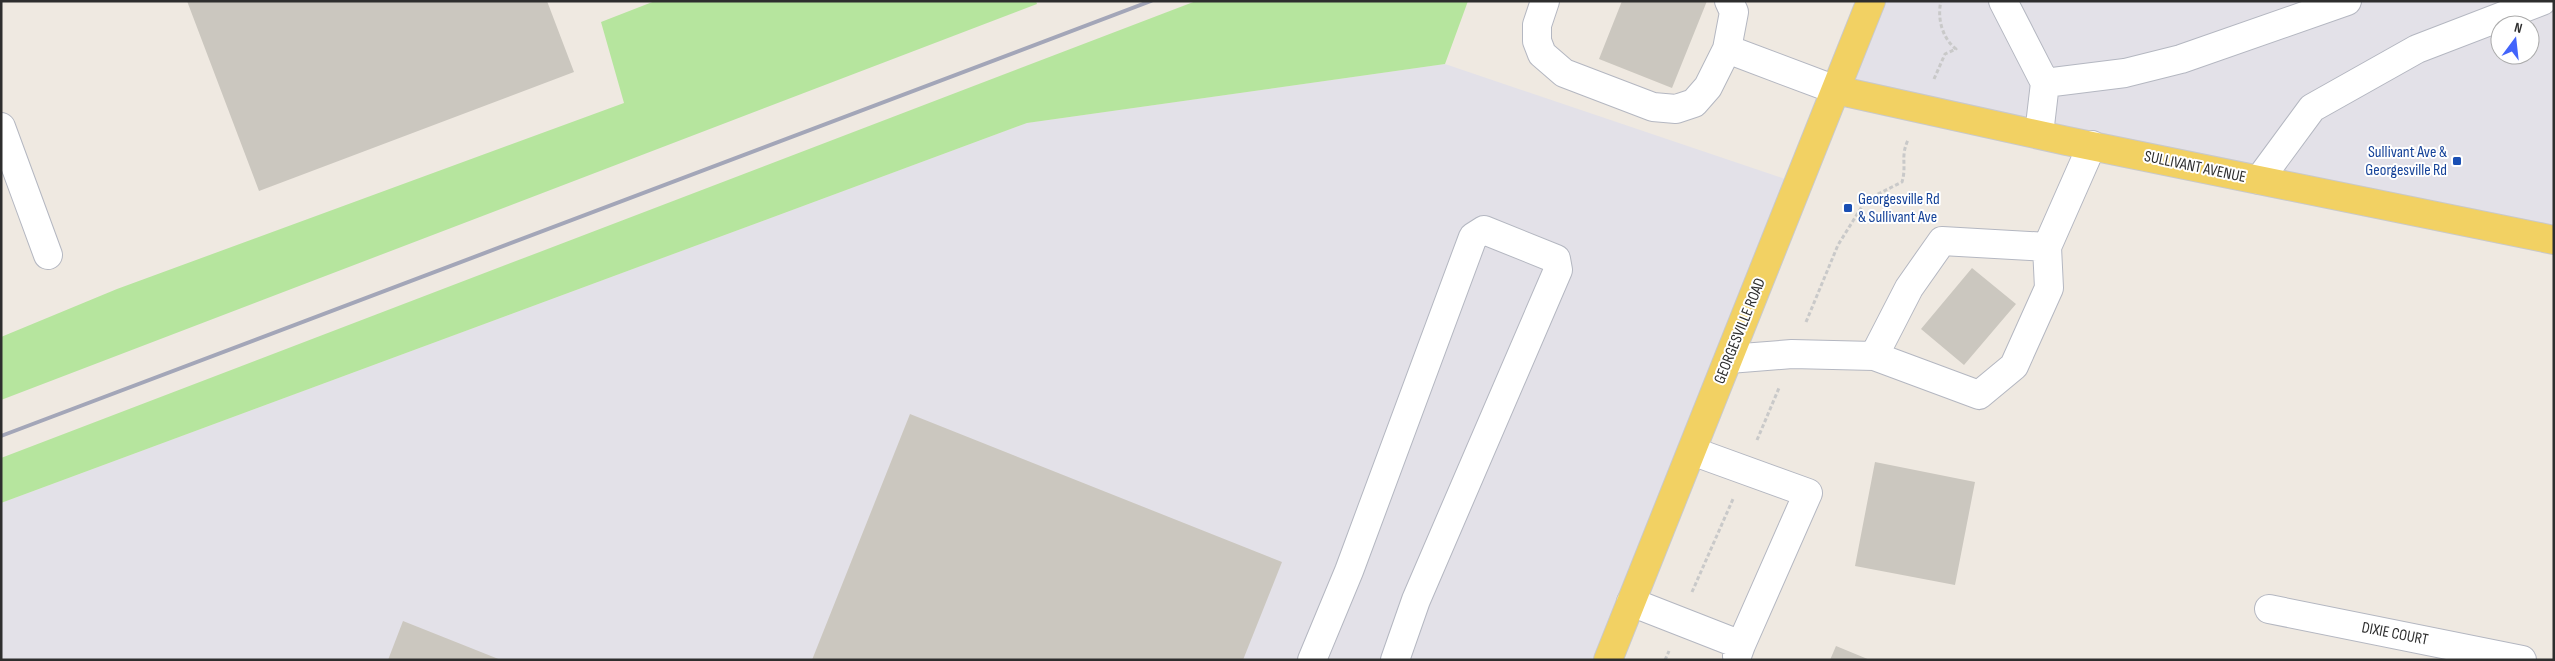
<svg xmlns="http://www.w3.org/2000/svg" width="2555" height="661" viewBox="0 0 2555 661" font-family="'Sofia Sans Condensed',sans-serif">
<style>
.industrial{fill:#e3e1e8;fill-rule:evenodd}
.green{fill:#b6e59e}
.building{fill:#cbc7bf}
.lines{fill:none;stroke-linecap:round;stroke-linejoin:round}
.minor-casing{stroke:#b4b7c1;stroke-width:30}
.major-casing{stroke:#c9c9c9;stroke-width:30}
.path{stroke:#c9c9c9;stroke-width:3;stroke-dasharray:4 2.5;stroke-linecap:butt}
.minor{stroke:#fff;stroke-width:28}
.major{stroke:#f2d163;stroke-width:28}
.rail{stroke:#a3a6b8;stroke-width:4}
.transit-dot{fill:#1a4fb4;stroke:#fff;stroke-width:2}
.labels{text-anchor:middle;dominant-baseline:central;stroke-width:4;stroke-linejoin:round;paint-order:stroke}
.transit-label{font-size:16px;fill:#164399;stroke:#fff;text-anchor:end}
.street-label{font-size:16px;fill:#2e2e2e;stroke:#fff}
</style>
<rect width="100%" height="100%" fill="#efe9e1"/>
<path class="industrial" d="M1877 1H2554V228L1844 86ZM2500 25H2530V55H2500Z
M1445 64 1791 181 1595 660H1V503L1027 123Z"/>
<path class="green" d="M655 1H1036L1037 4 1 400V337L117 289 624 103 601 22Z
M1196 1H1468L1445 64 1027 123 1 503V458Z"/>
<path class="building" d="M187 1H547L574 72 259 191Z
M1622 1H1707L1672 88 1599 59Z
M1972 268 2016 304 1964 365 1921 329Z
M910 414 1282 562 1243 660H812Z
M1875 462 1975 482 1955 585 1855 566Z
M403 621 501 660H388Z
M1836 646 1870 660H1830Z"/>
<g class="lines">
<g class="minor-casing">
<path id="minor" d="M1545 1 1537 25V41L1542 54 1564 73 1653 107 1676 109 1694 103 1708 87 1727 49 1734 12 1729 1
M2003 1 2045 83
M1727 49 1836 90
M1 127 48 255
M2039 134 2045 83 2125 73 2181 59 2347 1
M2259 180 2312 108 2417 49 2542 1
M2047 247 2092 145
M1729 359 1792 354 1874 356 1979 395 2014 366 2049 288 2047 247 1942 241 1909 288 1874 356
M1692 451 1808 493 1741 645
M1631 602 1741 645 1737 656
M2269 609 2522 660
M1312 660 1349 571 1473 237 1484 230 1556 259 1558 270 1416 600 1395 660"/>
</g>
<g class="major-casing">
<path id="major" d="M1836 90 2067 141 2554 240
M1608 660 1871 1"/>
</g>
<path class="path" d="M1934 79 1945 54 1956 49C1942 38 1937 18 1941 1
M1806 322 1838 245 1866 200 1902 182C1907 165 1900 157 1908 140
M1757 440 1779 388
M1692 592 1733 499
M1665 660 1669 651"/>
<use href="#minor" class="minor"/>
<use href="#major" class="major"/>
<path class="rail" d="M1 436 1151 1"/>
</g>
<g class="transit-dot">
<rect x="2452" y="156" width="10" height="10" rx="2.5"/>
<rect x="1843" y="203" width="10" height="10" rx="2.5"/>
</g>
<g class="labels">
<g class="transit-label">
<text x="2447" y="152">Sullivant Ave &amp;<tspan x="2447" dy="18">Georgesville Rd</tspan></text>
<text x="1858" y="199" text-anchor="start">Georgesville Rd<tspan x="1858" dy="18">&amp; Sullivant Ave</tspan></text>
</g>
<g class="street-label">
<text transform="translate(2195 167) rotate(12)">SULLIVANT AVENUE</text>
<text transform="translate(1740 331) rotate(-68)">GEORGESVILLE ROAD</text>
<text transform="translate(2395 634) rotate(11)">DIXIE COURT</text>
</g>
</g>
<rect width="2555" height="661" fill="none" stroke="#2e2e2e" stroke-width="5"/>
<g transform="translate(2515 40) rotate(15)"><circle r="24" fill="#ffffff" stroke="#ababab"/>
<path d="M0-4L9 19L0 12L-9 19Z" fill="#4264fb"/>
<text y="-8" font-size="14" font-weight="bold" text-anchor="middle" fill="#2e2e2e">N</text>
</g>
</svg>
